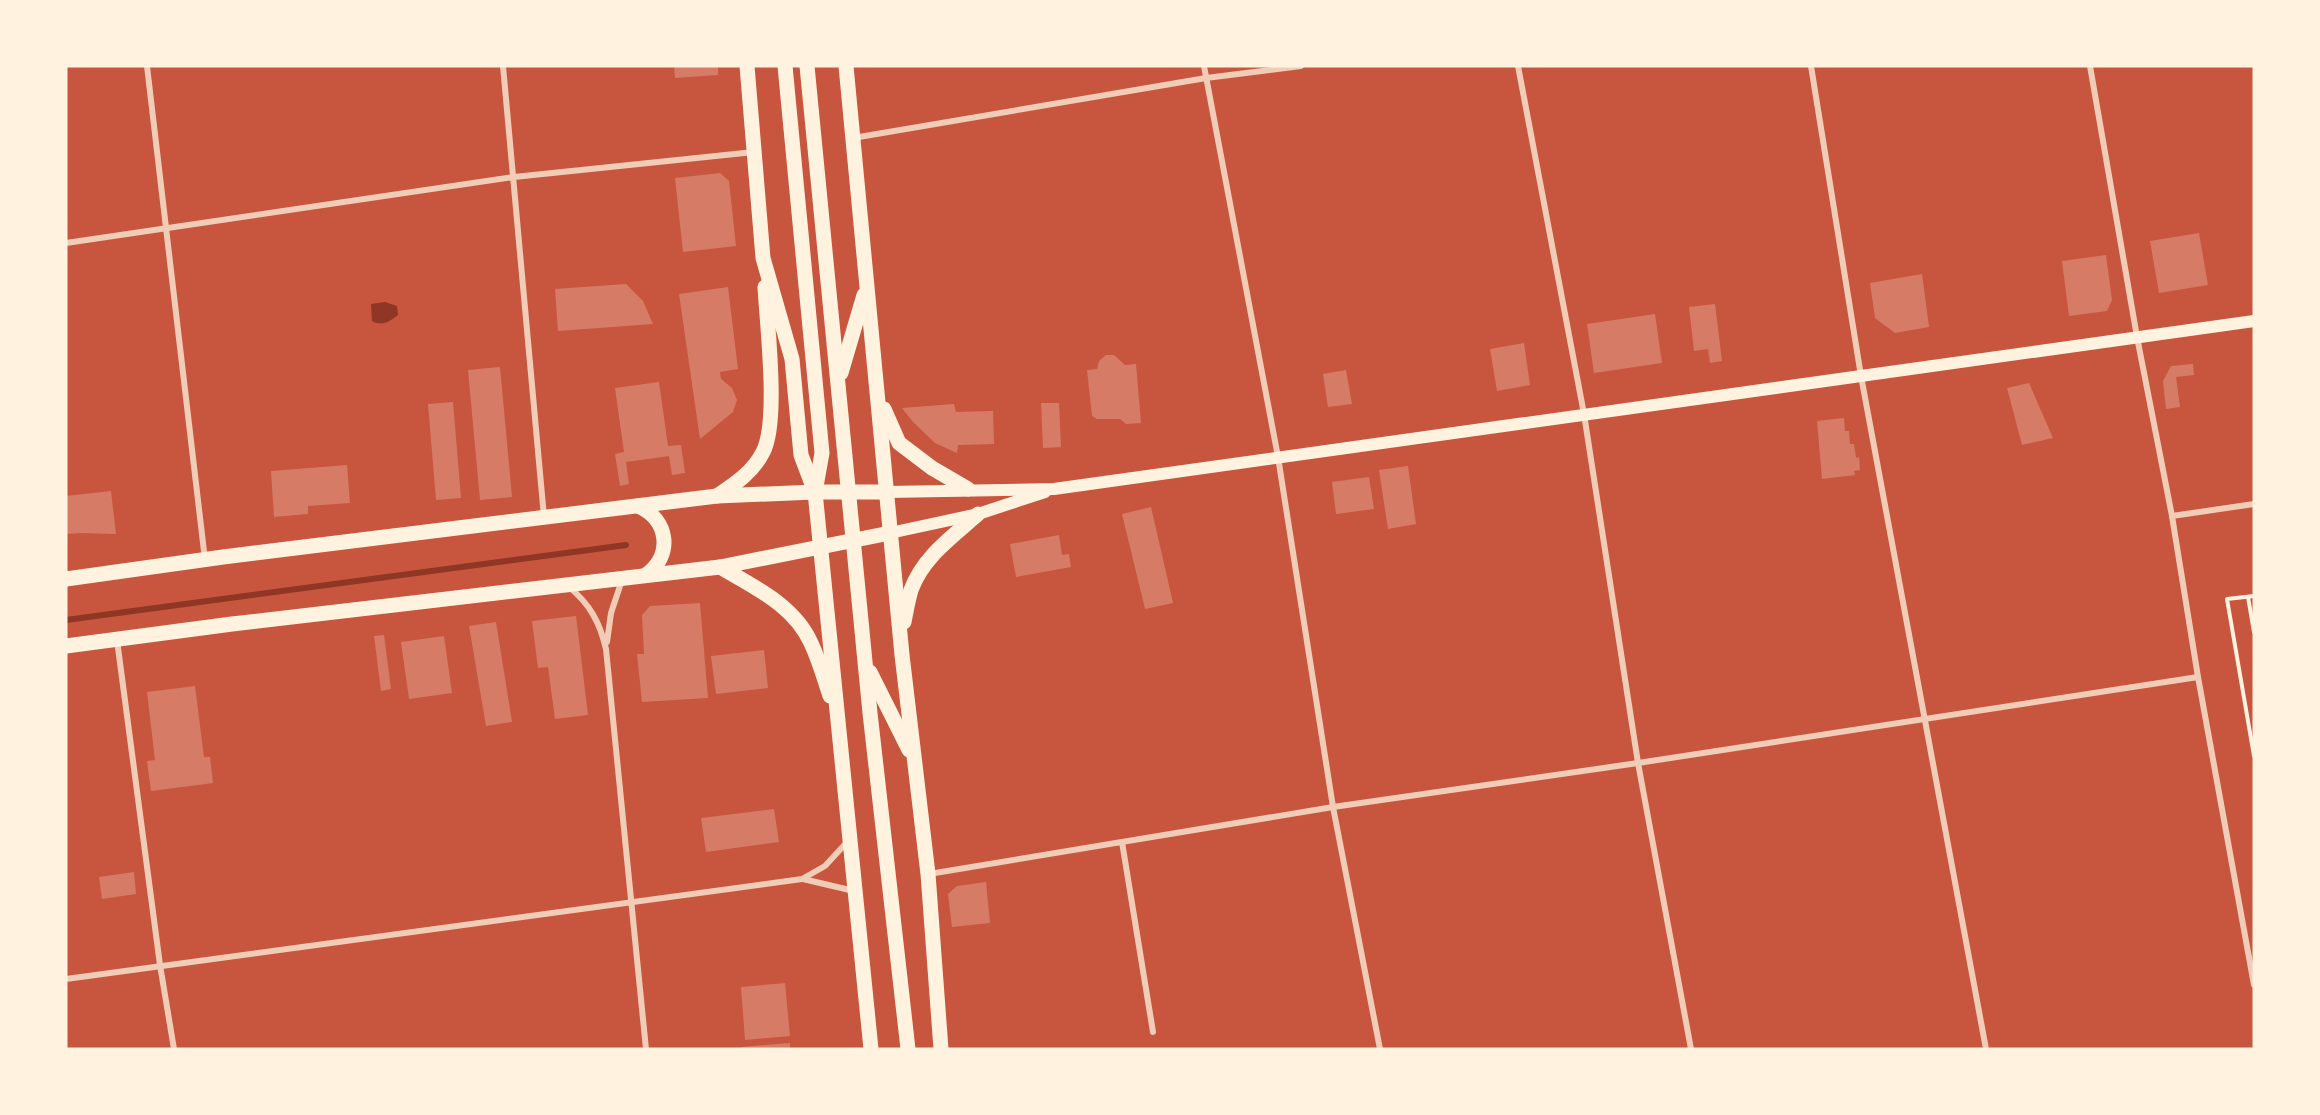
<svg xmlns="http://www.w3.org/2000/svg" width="2320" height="1115" viewBox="0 0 2320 1115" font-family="Karla,sans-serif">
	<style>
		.water { fill: #8f3625 }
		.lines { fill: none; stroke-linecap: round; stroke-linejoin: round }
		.stream { stroke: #8f3625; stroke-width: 6 }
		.building { fill: #d67c66 }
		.path { stroke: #fff3e0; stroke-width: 4 }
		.minor { stroke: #f1ccb7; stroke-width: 6 }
		.secondary { stroke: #fff3e0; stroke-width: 12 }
		.primary { stroke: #fff3e0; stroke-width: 15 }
	</style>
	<rect width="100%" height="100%" fill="#c8553d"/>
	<!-- water -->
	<path class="water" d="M385,302L397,306L398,315C390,321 383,327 372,321L371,304Z"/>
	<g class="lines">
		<!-- stream -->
		<path class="stream" d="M66,620L626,545"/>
	</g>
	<!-- building -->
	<g class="building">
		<path d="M674,66H718V75L675,78Z"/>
		<path d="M720,173L729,181L736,246L683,252L675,178Z"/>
		<path d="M2199,233L2208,285L2159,293L2150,241Z"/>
		<path d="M2106,255L2112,300L2107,311L2069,316L2062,261Z"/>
		<path d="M1922,274L1929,327L1895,333L1875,318L1870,283Z"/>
		<path d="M626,284L643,301L653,324L558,331L555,289Z"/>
		<path d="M728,287L738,369L720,372L721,379L732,388L737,400L733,412L700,439L679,294Z"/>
		<path d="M1715,304L1722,361L1710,363L1708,349L1694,351L1689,307Z"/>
		<path d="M1655,314L1662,363L1594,373L1587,324Z"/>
		<path d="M1524,343L1530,385L1497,391L1490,349Z"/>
		<path d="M1106,355H1114L1125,365L1136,364L1141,423L1126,424L1120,419H1097L1092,416L1087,370L1097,369L1099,361Z"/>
		<path d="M2193,364L2194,375L2176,377L2180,407L2166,409L2163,381L2171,366Z"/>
		<path d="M500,367L512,497L480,500L468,370Z"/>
		<path d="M1346,370L1352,404L1328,407L1323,374Z"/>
		<path d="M659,382L668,446L681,445L685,473L672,475L669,456L626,462L629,484L620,486L615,454L624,452L615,388Z"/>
		<path d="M2029,383L2053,438L2022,445L2007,388Z"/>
		<path d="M453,402L461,498L436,500L428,404Z"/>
		<path d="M1041,403H1059L1061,447L1043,448Z"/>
		<path d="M954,404L956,412L993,411L994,444L958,445L957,453L935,443L913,422L902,408Z"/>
		<path d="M1844,418L1845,431H1849L1850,444H1854L1856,458L1859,457L1860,470L1854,471L1855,475L1822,479L1817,421Z"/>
		<path d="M347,465L350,503L308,506V514L274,517L271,471Z"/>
		<path d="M1408,466L1416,524L1388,529L1379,470Z"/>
		<path d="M1369,477L1374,509L1336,514L1332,482Z"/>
		<path d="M111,491L116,534L81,533L66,534V496Z"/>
		<path d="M1151,507L1173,603L1145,609L1122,514Z"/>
		<path d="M1059,535L1062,555L1069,554L1071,567L1016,577L1010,544Z"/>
		<path d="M700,603L708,698L642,702L637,654H644L642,615L650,606Z"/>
		<path d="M576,616L588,715L555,719L548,667L538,668L532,621Z"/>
		<path d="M496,622L512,722L486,726L469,626Z"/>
		<path d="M384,635L391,689L381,691L374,636Z"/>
		<path d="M444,636L452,693L409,699L401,642Z"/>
		<path d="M764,650L768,688L716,694L711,656Z"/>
		<path d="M195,686L204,757H210L213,783L151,791L147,761L155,760L147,692Z"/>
		<path d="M774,809L779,842L706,852L701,818Z"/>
		<path d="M134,872L136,894L102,899L99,877Z"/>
		<path d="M986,882L990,923L952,927L948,894L957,886Z"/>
		<path d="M785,983L790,1036L745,1040L741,987Z"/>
		<path d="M790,1043V1049H741V1047Z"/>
	</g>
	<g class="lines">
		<!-- path -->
		<g class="path">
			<path d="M2254,596L2227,599L2254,756"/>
			<path d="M2248,597L2254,632"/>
		</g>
		<!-- minor -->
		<g class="minor">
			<path d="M147,66L205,560"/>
			<path d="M503,66L544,517"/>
			<path d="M1204,66L1278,457L1333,807L1380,1049"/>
			<path d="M1518,66L1584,414L1638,763L1691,1049"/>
			<path d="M1811,66L1861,376L1986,1049"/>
			<path d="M2090,66L2137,337L2172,516L2198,677L2254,985"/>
			<path d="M853,138L1206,78L1301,66"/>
			<path d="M66,243L514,177L754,152"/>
			<path d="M2172,516L2254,504"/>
			<path d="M569,587C590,604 600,623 606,649L646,1049"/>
			<path d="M117,640L160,965L174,1049"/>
			<path d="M607,642L611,613L622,580"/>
			<path d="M1122,842L1153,1032"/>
			<path d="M929,874L1333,807L1638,763L2198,677"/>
			<path d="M803,879L854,891"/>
			<path d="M66,979L802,879L825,866L848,841"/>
		</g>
		<!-- secondary -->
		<g class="secondary">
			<path d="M886,492L1054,489L2254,321"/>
			<path d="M890,533L978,514L1045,492"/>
		</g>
		<!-- primary -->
		<g class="primary">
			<path d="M747,66L763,258L792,359L801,455L815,492"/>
			<path d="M785,66L822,453L815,492L871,1049"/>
			<path d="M807,66L870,713L908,1049"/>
			<path d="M846,66L902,655L928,874L941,1049"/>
			<path d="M841,373L864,295"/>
			<path d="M884,409L899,443L932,468L968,489"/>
			<path d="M717,496C735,484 753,472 763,452C779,422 767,325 765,287"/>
			<path d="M638,506C669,520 673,555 646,575"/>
			<path d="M720,567C754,587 794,605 811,643C819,660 824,678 830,696"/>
			<path d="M66,579L223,557L717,496L815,492H886"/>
			<path d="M904,622C906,612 908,600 911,590C923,557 952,537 978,514"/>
			<path d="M66,646L232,624L720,567L890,533"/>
			<path d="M870,672L909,750"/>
		</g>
	</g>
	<!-- border -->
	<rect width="2320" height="1115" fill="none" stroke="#fff3e0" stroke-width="135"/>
</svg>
